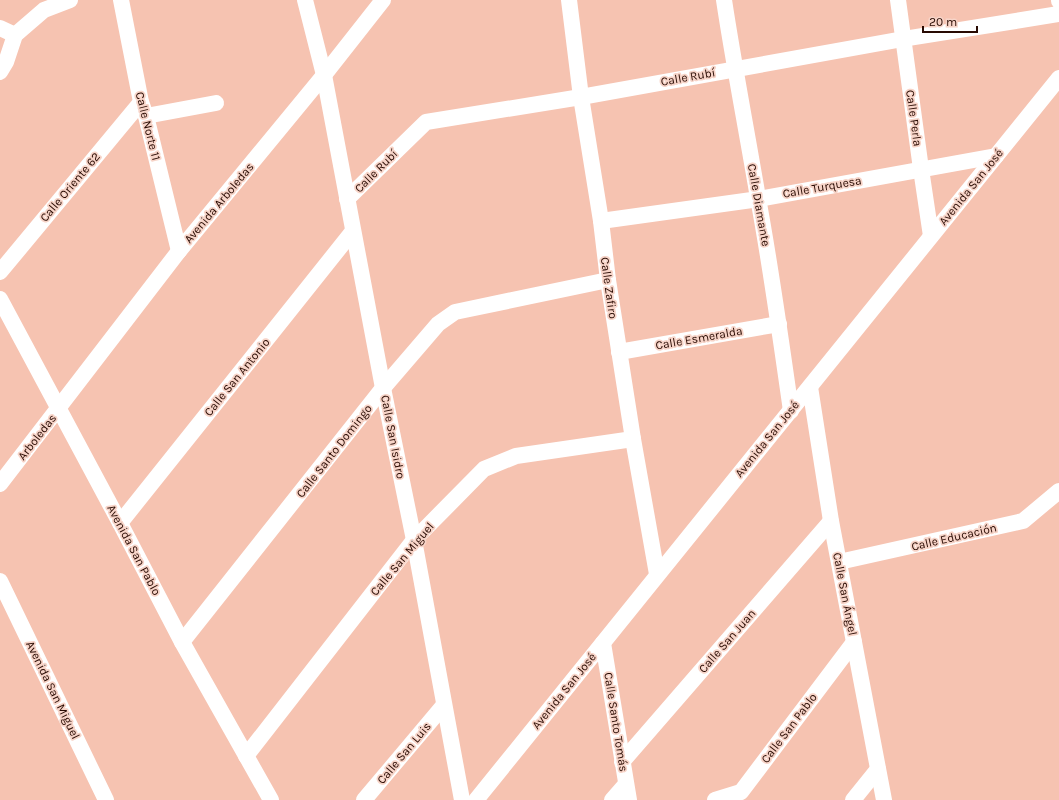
<svg xmlns="http://www.w3.org/2000/svg" width="1059" height="800" viewBox="0 0 1059 800" font-family="Karla,sans-serif">
	<style>
		.lines { fill: none; stroke-linecap: round; stroke-linejoin: round }
		.street { stroke: #fff; stroke-width: 16 }
		.labels { text-anchor: middle; dominant-baseline: central; stroke-width: 3.5; stroke-linejoin: round; paint-order: stroke }
		.street-label { font-size: 12px; fill: #280a02; stroke: #f7d4c8 }
	</style>
	<rect width="100%" height="100%" fill="#f6c3b1"/>
	<g class="lines">
		<!-- street -->
		<g class="street">
			<path d="M121,0L141,102L146,116L179,251"/>
			<path d="M305,0L324,75L383,388L414,540L462,800"/>
			<path d="M569,0L581,97L601,221L608,280L633,439L657,574"/>
			<path d="M724,0C734,66 747,132 758,198C771,268 781,340 791,411"/>
			<path d="M898,0L921,169L931,236"/>
			<path d="M1059,0V1"/>
			<path d="M0,28L15,35"/>
			<path d="M0,72L6,62L15,35L44,10L70,0"/>
			<path d="M146,116L216,103"/>
			<path d="M347,199L426,122L581,97L903,39L1059,14"/>
			<path d="M601,221L759,199L996,156"/>
			<path d="M0,272L141,102"/>
			<path d="M0,299L120,523L182,642L271,800"/>
			<path d="M619,352L779,324"/>
			<path d="M810,387L831,521L884,800"/>
			<path d="M0,484L179,251L324,75L383,0"/>
			<path d="M120,523L353,231"/>
			<path d="M839,562L1023,521L1059,491"/>
			<path d="M0,581L106,800"/>
			<path d="M182,642L383,388L438,324L455,312L608,280"/>
			<path d="M603,643L629,800"/>
			<path d="M246,756L414,540L484,469L516,456L633,439"/>
			<path d="M622,762L831,521"/>
			<path d="M364,800L444,705"/>
			<path d="M476,800L1059,78"/>
			<path d="M612,800L626,784"/>
			<path d="M715,800L741,792L854,642"/>
			<path d="M853,800L878,769"/>
		</g>
	</g>
	<g class="labels">
		<!-- street labels -->
		<g class="street-label">
			<text transform="translate(688 77) rotate(-10)">Calle Rubí</text>
			<text transform="translate(914 118) rotate(82)">Calle Perla</text>
			<text transform="translate(148 126) rotate(76)">Calle Norte 11</text>
			<text transform="translate(376 171) rotate(-45)">Calle Rubí</text>
			<text transform="translate(70 187) rotate(-50)">Calle Oriente 62</text>
			<text transform="translate(822 187) rotate(-10)">Calle Turquesa</text>
			<text transform="translate(971 187) rotate(-51)">Avenida San José</text>
			<text transform="translate(219 203) rotate(-50)">Avenida Arboledas</text>
			<text transform="translate(759 205) rotate(80)">Calle Diamante</text>
			<text transform="translate(609 288) rotate(82)">Calle Zafiro</text>
			<text transform="translate(699 338) rotate(-10)">Calle Esmeralda</text>
			<text transform="translate(237 377) rotate(-51)">Calle San Antonio</text>
			<text transform="translate(37 437) rotate(-52)">Arboledas</text>
			<text transform="translate(393 437) rotate(79)">Calle San Isidro</text>
			<text transform="translate(767 439) rotate(-51)">Avenida San José</text>
			<text transform="translate(334 451) rotate(-52)">Calle Santo Domingo</text>
			<text transform="translate(954 537) rotate(-13)">Calle Educación</text>
			<text transform="translate(134 550) rotate(62)">Avenida San Pablo</text>
			<text transform="translate(402 559) rotate(-50)">Calle San Miguel</text>
			<text transform="translate(845 594) rotate(79)">Calle San Ángel</text>
			<text transform="translate(727 641) rotate(-49)">Calle San Juan</text>
			<text transform="translate(53 690) rotate(64)">Avenida San Miguel</text>
			<text transform="translate(564 691) rotate(-51)">Avenida San José</text>
			<text transform="translate(616 722) rotate(81)">Calle Santo Tomás</text>
			<text transform="translate(789 728) rotate(-53)">Calle San Pablo</text>
			<text transform="translate(404 753) rotate(-50)">Calle San Luis</text>
		</g>
	</g>
	<!-- scale -->
	<path d="M923 26v6h54v-6" fill="none" stroke="#280a02" stroke-width="2"/>
	<text x="929" y="26" font-size="12" fill="#280a02" stroke="#f7d4c8" stroke-width="3" paint-order="stroke">20 m</text>
</svg>
